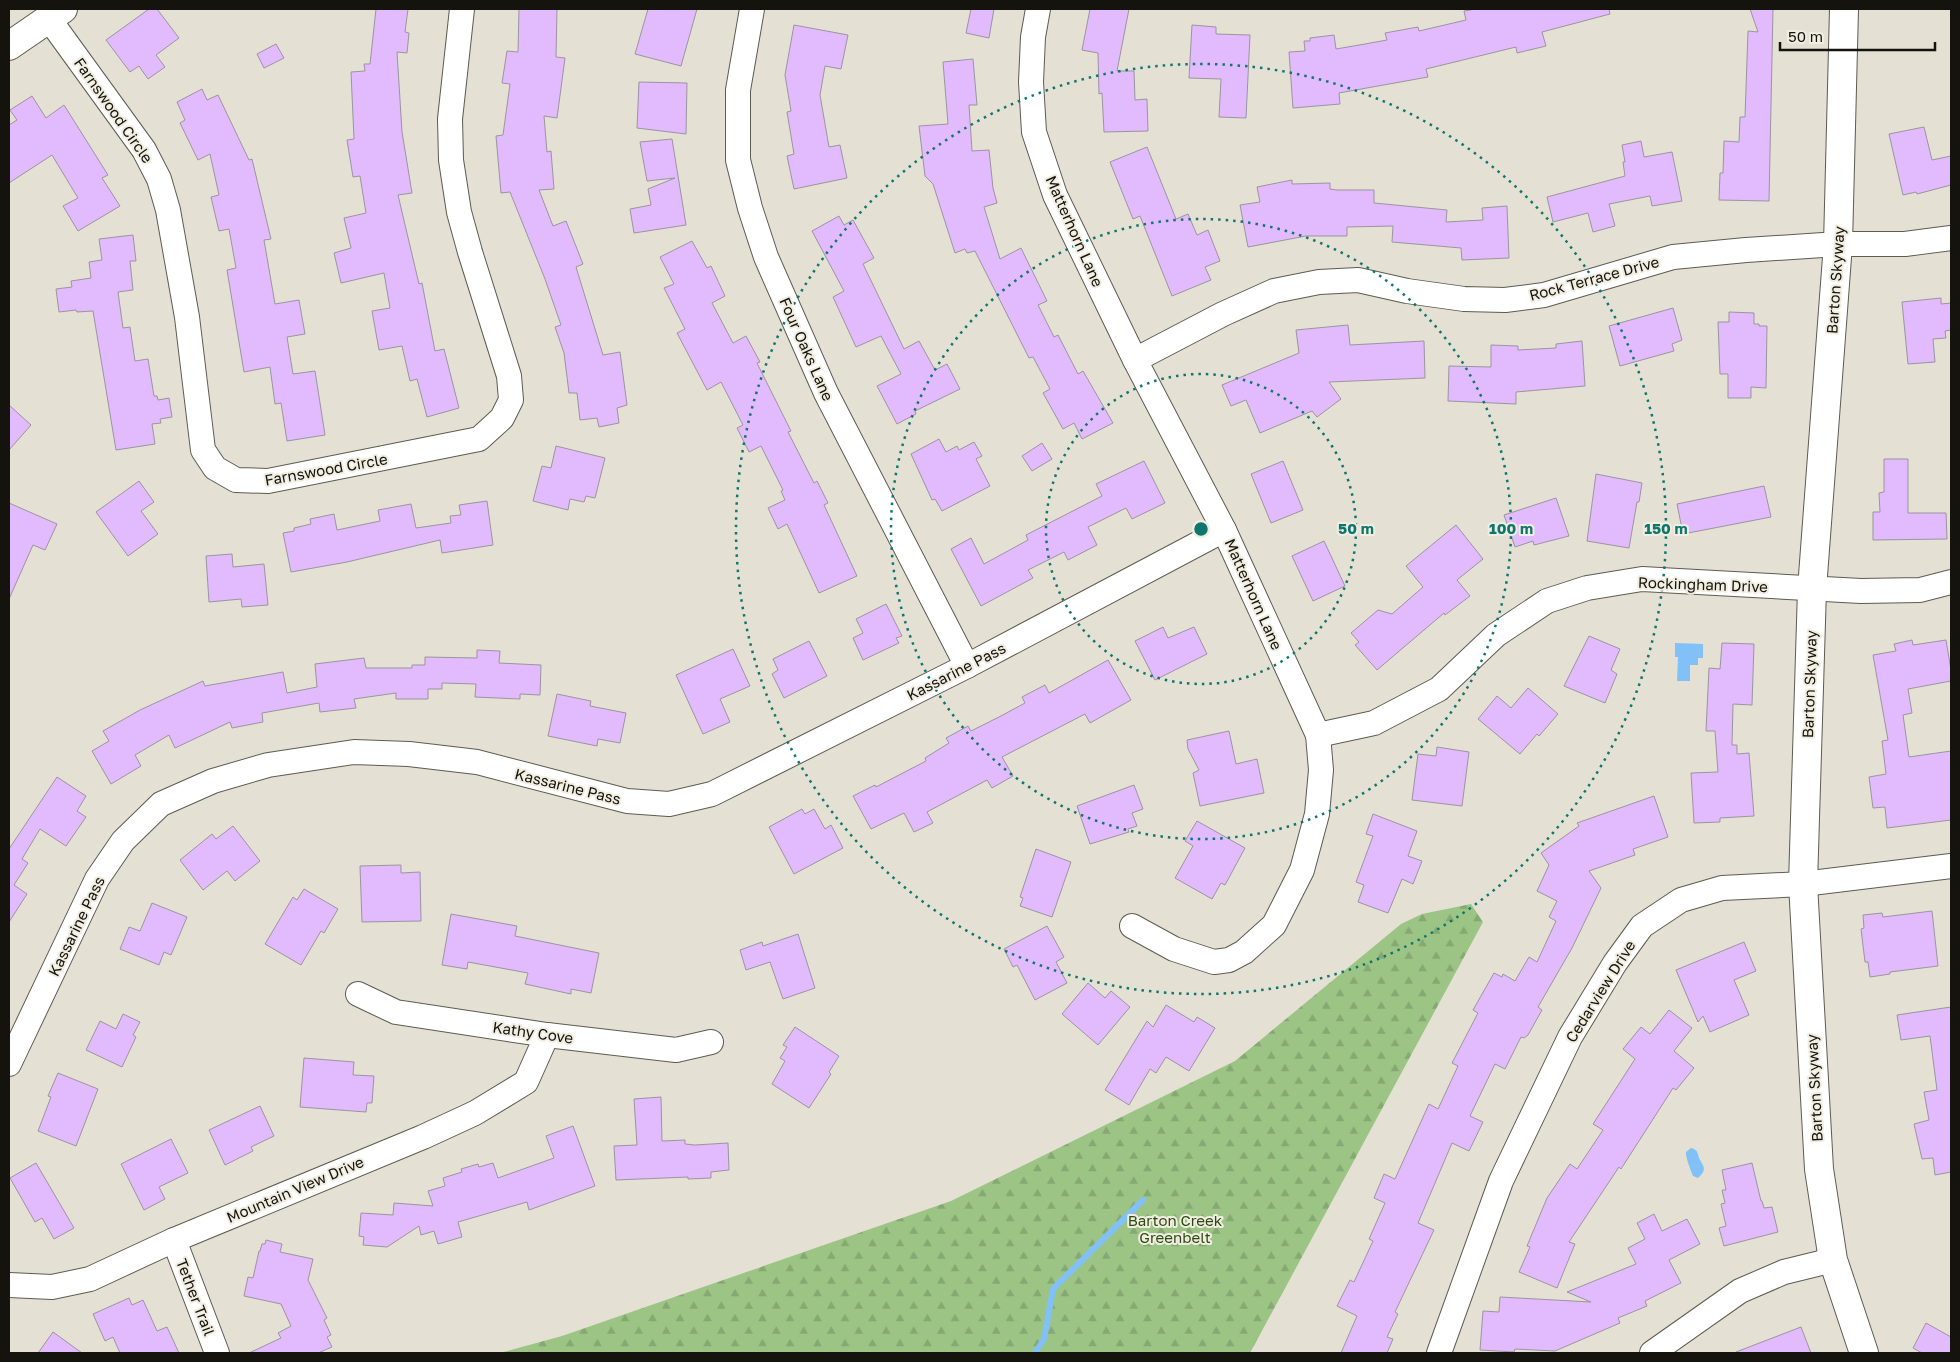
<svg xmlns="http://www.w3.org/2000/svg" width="1960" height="1362" viewBox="0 0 1960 1362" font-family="'Golos Text',sans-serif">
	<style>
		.forest { fill: url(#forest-firs) }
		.water { fill: #82c1f8 }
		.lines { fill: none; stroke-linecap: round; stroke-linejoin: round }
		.stream { stroke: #82c1f8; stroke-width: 6 }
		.building { fill: #e2bafe; stroke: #9b959f }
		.minor-casing { stroke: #5e5b50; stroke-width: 26 }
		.tertiary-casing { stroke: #5e5b50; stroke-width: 30 }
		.minor { stroke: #fff; stroke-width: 24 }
		.tertiary { stroke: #fff; stroke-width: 28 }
		.ring { fill: none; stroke: #0f766e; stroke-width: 2.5; stroke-dasharray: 2.5 5 }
		.labels { text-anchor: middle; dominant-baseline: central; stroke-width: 4; stroke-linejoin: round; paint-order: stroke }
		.street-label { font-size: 15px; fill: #14130e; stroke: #f1eee1 }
		.park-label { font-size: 15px; fill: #2b4c11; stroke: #f1eee1 }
		.centre { fill: #0f766e; stroke: #f1eee1; stroke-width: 2.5 }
		.ring-label { font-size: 15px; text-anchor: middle; font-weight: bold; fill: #0f766e; stroke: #f1eee1; stroke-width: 4; stroke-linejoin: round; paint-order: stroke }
	</style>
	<defs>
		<pattern id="forest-firs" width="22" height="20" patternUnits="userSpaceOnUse" patternTransform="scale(1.25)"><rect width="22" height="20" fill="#9cc585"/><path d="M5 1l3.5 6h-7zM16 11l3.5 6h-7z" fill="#86a872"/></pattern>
	</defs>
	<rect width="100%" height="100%" fill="#e4e0d4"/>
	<!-- forest -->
	<path class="forest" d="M1471,904L1483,922L1250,1353H500L562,1336L951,1201L1235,1061L1401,924L1422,914Z"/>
	<!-- water -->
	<g class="water">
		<path d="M1675,643L1703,644V658H1698V665H1690V681H1677L1678,657H1675Z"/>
		<path d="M1691,1148C1699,1150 1697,1154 1700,1160C1705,1168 1706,1171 1698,1178L1693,1176C1691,1171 1685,1156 1686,1152Z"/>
	</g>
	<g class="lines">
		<!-- stream -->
		<path class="stream" d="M1035,1353L1044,1339L1053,1289L1143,1200"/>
	</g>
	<!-- building -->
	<g class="building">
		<path d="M149,9H157L179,38L156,55L165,67L148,79L139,66L130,72L106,40Z"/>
		<path d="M376,9H408L405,32L409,33L407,53L397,52L402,132L412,193L398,195L419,284L422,283L435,351L444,349L459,408L427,417L417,379L410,381L402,346L379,350L372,311L390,308L384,273L341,283L334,253L351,248L344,218L366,213L360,176L353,177L347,140L354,139L351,72L365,71L364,64H370Z"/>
		<path d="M519,9H557L556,57L565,58L557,118L544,116L547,152L551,151L554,189L539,190L553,226L566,221L583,264L576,267L603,355L620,352L627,405L617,408L619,423L599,427L597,418L580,420L577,393H569L564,353L555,327L561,325L545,279L510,192L501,193L496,136L503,135L510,84L502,83L507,51L518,52Z"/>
		<path d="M648,9H697L681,66L635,54Z"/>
		<path d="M971,9H994L989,38L966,33Z"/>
		<path d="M1090,9H1129L1117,71H1134L1135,100L1147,99L1148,131L1104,132L1102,93L1099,94L1098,53L1082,50Z"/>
		<path d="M1476,9H1609L1610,14L1542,32L1546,46L1517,53L1516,47L1426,69L1428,77L1339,93L1340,104L1293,108L1289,52L1305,51L1304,41H1310V38L1334,35L1336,49L1365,44L1387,40L1385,33L1418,27L1419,31L1466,20L1464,11Z"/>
		<path d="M1750,9H1773L1769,201L1719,200L1720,173H1723L1724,141L1739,142L1740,117H1745L1748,31L1758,32Z"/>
		<path d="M794,25L848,35L841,69L825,66L820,95L829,147L840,145L847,178L794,189L787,156L794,154L787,112L791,111L785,75Z"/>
		<path d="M1192,25L1216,27V34L1250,35L1246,118L1219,117L1221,79L1189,78Z"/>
		<path d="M276,44L284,58L264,68L257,54Z"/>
		<path d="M973,59L977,105H969L972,151L989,150L993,188L997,203L984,207L1000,259L1021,248L1047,301L1038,305L1054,337L1058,335L1078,374L1083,371L1113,423L1082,439L1074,423L1063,429L1043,393L1050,389L1033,357L1029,358L975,251L967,253L965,249L955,253L933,184L925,176L919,126L948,124L943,62Z"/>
		<path d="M639,82L687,83L686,134L637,128Z"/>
		<path d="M202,89L207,100L218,95L249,160L252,159L271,239L264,240L275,304L299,300L305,334L287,337L293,374L315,371L325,435L287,441L281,403L275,404L270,367L244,372L227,270L236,268L229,229L219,231L211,197L219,195L210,154L198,160L180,123L185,120L177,102Z"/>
		<path d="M32,96L46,118L64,105L108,175L102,178L120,206L78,231L63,206L78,198L52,155L9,183V125L17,120L10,110Z"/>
		<path d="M1924,127L1932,160L1951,156V185L1917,194L1916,192L1903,195L1889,134Z"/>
		<path d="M672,139L686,225L634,233L630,209L651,205L648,189L675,178L647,181L640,142Z"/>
		<path d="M1641,141L1644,157L1672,152L1682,201L1652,206L1650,196L1609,204L1615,226L1593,232L1588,213L1553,222L1547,197L1625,176L1623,162H1625L1622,145Z"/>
		<path d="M1147,147L1176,219L1188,214L1197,235L1208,230L1220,261L1205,267L1211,280L1172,296L1140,216L1133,219L1110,162Z"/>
		<path d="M1292,180V184L1330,183V189L1336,190H1374V203L1447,210L1446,222L1483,220L1482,208L1507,206L1509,258L1462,260L1461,248L1392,242L1393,226L1347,227V236H1306L1248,247L1240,205L1260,202L1257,187Z"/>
		<path d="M839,216L844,225L853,220L874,258L863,264L904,349L919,341L935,370L947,364L960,389L915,411L916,414L897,424L877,386L901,374L881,336L856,347L833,297L844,291L812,231Z"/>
		<path d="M133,235L136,261H130L133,290L118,292L123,328L130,327L135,361L148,359L154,396H157L158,400L169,398L172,417L160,419L161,423L152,424L155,444L116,450L93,311L77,312L76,310L59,312L56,289L72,287L71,281L91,278L89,262L102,260L99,239Z"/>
		<path d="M692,241L707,268L711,266L725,296L712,303L733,343L746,336L760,362L757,363L791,431L788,432L814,483L817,481L828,503L824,505L857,576L819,593L787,524L778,529L768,508L785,500L781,491L783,490L761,446L749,452L737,428L743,425L721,382L707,390L677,333L685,329L664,288L674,284L660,257Z"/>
		<path d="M1941,298V304L1951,303V330L1945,331L1946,338L1933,339L1935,362L1908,364L1902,302Z"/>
		<path d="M1673,308L1682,340L1672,344L1674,351L1620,366L1609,326Z"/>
		<path d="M1729,312L1754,313V324H1759V326H1767L1766,388L1751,387V398H1728V374H1720L1718,322H1729Z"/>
		<path d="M1348,325L1350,345L1424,341L1425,378L1329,382L1341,399L1317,417L1312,411L1260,433L1246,400L1231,406L1222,385L1299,353L1296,330Z"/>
		<path d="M1582,341L1585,386L1516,392V404L1448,401L1449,366L1491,367V345L1518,346V350L1556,348V344Z"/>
		<path d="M9,405L31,425L9,450Z"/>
		<path d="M939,439L946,452L957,446L959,450L974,442L982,456L976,459L990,486L942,511L935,499L932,500L911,454Z"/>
		<path d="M1042,443L1052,459L1032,471L1022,456Z"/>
		<path d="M556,446L605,458L595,498L586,496L584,502L570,499L568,510L533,501L542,466L551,468Z"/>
		<path d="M1884,459H1908V513H1946L1947,539L1873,540V512H1880L1879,493L1884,492Z"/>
		<path d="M1144,461L1165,503L1132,519L1126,508L1088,527L1097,545L1068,560L1064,552L1028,570L1033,578L981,606L951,549L971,538L984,564L1028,540L1026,535L1102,496L1096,484Z"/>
		<path d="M1283,461L1303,510L1271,523L1251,474Z"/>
		<path d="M1596,474L1642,483L1639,502H1637L1629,548L1587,541Z"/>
		<path d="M139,481L154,502L141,511L158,534L128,556L96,512Z"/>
		<path d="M1764,486L1771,517L1683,534L1677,504Z"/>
		<path d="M1556,498L1569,536L1534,545L1533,541L1515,547L1504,515Z"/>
		<path d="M487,501L493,545L442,553L440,540L347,562L291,572L283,533L294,531V528L311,524L310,519L334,514L337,530L380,521L378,510L411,504L416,528L451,523L450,516L461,515L459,505Z"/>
		<path d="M9,503L57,524L45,550L33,545L9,599Z"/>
		<path d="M1456,525L1483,559L1457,580L1470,596L1445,615L1444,613L1377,670L1355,645L1359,642L1351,633L1378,610L1392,614L1423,587L1406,566Z"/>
		<path d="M1324,541L1345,586L1313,601L1292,556Z"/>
		<path d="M232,554L233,567L264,564L268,605L242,607L241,599L209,602L206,556Z"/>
		<path d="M886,604L902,636L896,638L899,643L863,660L853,638L863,633L856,619Z"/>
		<path d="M1163,627L1168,638L1194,627L1207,654L1155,680L1135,641Z"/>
		<path d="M1589,636L1620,649L1611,670L1617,674L1605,703L1564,686Z"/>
		<path d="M1912,640L1913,645L1946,640L1951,670V681L1908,689L1912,713L1903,715L1909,757L1951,751V820L1887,828L1885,807L1873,808L1869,777L1886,774L1882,741L1888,740L1873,655L1896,651L1894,644Z"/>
		<path d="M809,641L827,676L784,698L772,674L778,670L773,659Z"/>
		<path d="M1722,643L1754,644L1752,705L1733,704L1732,745H1737V754L1749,753L1754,816L1720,818V822L1694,823L1691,773L1718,772L1715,731H1706L1709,668L1720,669Z"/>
		<path d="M733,649L750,686L720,699L730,722L703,734L676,675Z"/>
		<path d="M477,650L500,651L499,663L541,665L540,695L520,694V699L475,697L476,684L442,683V689H428V699H396V693L354,699L356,708L320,712L319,703L262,713L263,722L232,728L230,722L175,748L169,735L135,755L141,766L111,784L92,751L109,741L103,731L140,710L203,681L205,686L283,672L287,693L317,687L315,664L364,658L366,668H412V665H425V657L477,658Z"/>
		<path d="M1108,660L1131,700L1090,723L1085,714L1002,757L1013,776L992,788L987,780L927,812L933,823L914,832L904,813L871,829L853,796L875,785L876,787L926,761L925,758L949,743L946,738L968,726L971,731L999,717L1025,703L1022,697L1045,685L1049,693Z"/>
		<path d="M1528,688L1558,714L1539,736L1537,734L1520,754L1478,719L1497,696L1511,708Z"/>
		<path d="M557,694L591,701L590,706L626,713L620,743L598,739L597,746L548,736Z"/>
		<path d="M1229,731L1236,764L1257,759L1264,793L1200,806L1193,773L1199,770L1188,749L1187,740Z"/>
		<path d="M1437,747L1469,752L1462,806L1412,800L1418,754L1436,756Z"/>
		<path d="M57,777L86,796L77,811L86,817L66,846L40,829L22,859L28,863L14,885L27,894L9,922V849Z"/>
		<path d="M1134,785L1143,809L1132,813L1137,826L1128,829L1129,832L1090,844L1077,806Z"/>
		<path d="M1654,796L1668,837L1633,849L1635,855L1589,871L1601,888L1572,948L1538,1007L1542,1010L1528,1035L1524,1038L1521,1037L1505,1069L1495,1064L1470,1116L1483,1122L1469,1151L1452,1143L1418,1223L1434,1230L1395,1312L1398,1314L1387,1337L1393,1339L1387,1353H1341L1357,1316L1337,1306L1350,1280L1354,1282L1373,1241L1369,1239L1385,1203L1374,1198L1384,1174L1395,1179L1429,1104L1438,1109L1458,1066L1452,1063L1478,1013L1473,1010L1494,973L1502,977L1503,974L1515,981L1529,957L1537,962L1556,921L1549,917L1557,901L1537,891L1549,865L1541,853L1579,826L1577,823Z"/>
		<path d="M802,809L805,814L814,809L825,829L831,825L843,848L794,874L769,827Z"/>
		<path d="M1373,814L1417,831L1408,856L1422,861L1413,884L1402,879L1388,913L1358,902L1364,885L1356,882L1373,836L1366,834Z"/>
		<path d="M1197,821L1245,848L1225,885L1221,883L1212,899L1175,878L1193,846L1185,841Z"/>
		<path d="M233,826L260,861L235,881L227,871L203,890L180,860L212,834L216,839Z"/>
		<path d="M1036,849L1071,862L1052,917L1020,906L1023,898L1020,897Z"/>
		<path d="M401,865V873L420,872L421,921L362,922L360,866Z"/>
		<path d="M304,889L338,909L324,933L321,931L301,965L265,944L293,897L297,900Z"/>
		<path d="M152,903L187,917L171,955L164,952L159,965L120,949L129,927L140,931Z"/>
		<path d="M1932,911L1938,966L1890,972V974L1870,977L1868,962H1865L1861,929L1864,928L1863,915L1882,913L1883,917Z"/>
		<path d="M451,914L517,926L515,936L599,953L591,993L571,989V994L525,984L528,973L468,962L467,969L442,965Z"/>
		<path d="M1047,926L1064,957L1056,962L1067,983L1035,1000L1017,965L1013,967L1004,949Z"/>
		<path d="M798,934L815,988L783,999L770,962L746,970L740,950L762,942L763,946Z"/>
		<path d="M1744,942L1756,971L1734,980L1749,1015L1710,1032L1703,1016L1698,1022L1676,970Z"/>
		<path d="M1088,983L1105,998L1111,991L1130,1007L1098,1045L1062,1014Z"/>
		<path d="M1166,1005L1194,1022L1197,1017L1215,1028L1189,1071L1166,1057L1156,1073L1150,1069L1129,1105L1105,1090L1147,1021L1153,1027Z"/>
		<path d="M1951,1007V1172L1935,1175L1933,1158L1922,1159L1914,1124L1929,1120L1924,1092L1937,1090L1930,1036L1901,1040L1897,1015Z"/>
		<path d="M1669,1010L1692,1028L1674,1051L1694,1068L1676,1090L1673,1088L1621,1169L1619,1167L1569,1242L1575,1244L1557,1288L1519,1272L1530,1247L1527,1246L1547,1198L1570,1164L1577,1169L1603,1130L1593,1124L1635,1059L1623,1049L1641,1027L1650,1034Z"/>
		<path d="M123,1014L140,1022L133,1035L136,1037L122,1067L86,1050L100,1021L116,1029Z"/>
		<path d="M795,1027L839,1056L829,1072L831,1074L809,1108L772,1084L785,1061L780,1058L787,1047L783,1045Z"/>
		<path d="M304,1058L354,1062L353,1075L374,1076L372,1103H367L366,1112L300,1107Z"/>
		<path d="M58,1073L98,1089L76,1146L38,1131L51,1097L48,1096Z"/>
		<path d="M661,1097L662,1141L685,1140V1144L695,1145L728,1143L729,1170L711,1172V1178L688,1179V1177L616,1180L614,1146L637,1145L634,1099Z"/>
		<path d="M260,1106L274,1136L251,1147L253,1151L225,1165L209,1130Z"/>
		<path d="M573,1126L595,1186L529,1210L527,1202L458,1222L462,1237L438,1244L434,1231L421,1235L419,1226L387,1247L363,1245L364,1237L359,1236L361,1213L393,1215L394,1203L433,1206L428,1191L445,1186L443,1178L462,1172L461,1169L478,1164L479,1167L493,1163L498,1178L554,1158L546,1136Z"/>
		<path d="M171,1139L188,1173L159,1187L165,1199L144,1210L121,1164Z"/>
		<path d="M36,1163L74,1228L54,1239L42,1218L35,1222L10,1178Z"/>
		<path d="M1752,1163L1761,1201H1762L1764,1208L1772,1207L1778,1232L1724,1246L1719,1228L1726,1226L1721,1204L1725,1203L1722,1190H1726L1722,1170Z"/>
		<path d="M1654,1214L1662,1231L1687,1219L1700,1244L1669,1260L1681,1283L1645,1301L1647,1306L1618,1318L1620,1323L1555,1351L1515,1349L1514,1352L1480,1350L1483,1311L1499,1312L1500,1297L1591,1302L1567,1292L1636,1264L1628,1248L1645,1239L1637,1223Z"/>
		<path d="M266,1240L282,1244L280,1252L313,1259L308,1280L327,1318L324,1320L331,1335L327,1337L332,1347L318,1353H249L281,1338L278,1333L291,1326L281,1304L244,1296L248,1277L253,1278L259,1251H260L262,1244H265Z"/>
		<path d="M129,1298L132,1305L143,1300L157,1331L167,1327L179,1353H120L113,1337L105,1341L93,1314Z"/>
		<path d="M1926,1323L1951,1337V1353H1922L1913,1348Z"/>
		<path d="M1801,1327L1811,1353H1736V1352Z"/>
		<path d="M53,1332L82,1353H38Z"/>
	</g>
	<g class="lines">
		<!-- minor casing -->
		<g class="minor-casing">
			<g id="minor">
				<path d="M752,9L738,90V160L750,208L766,257L826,393L967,666"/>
				<path d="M1038,9L1033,37L1031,82L1034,132L1055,195L1135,360L1224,530L1318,735L1321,770L1317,814L1302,870L1274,925L1244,952L1229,960L1214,962L1174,949L1132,926"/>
				<path d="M49,19L144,150L159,179L168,210L187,317L203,450L215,468L236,480L268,481L479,439L502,418L511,400L509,376L470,252L459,212L451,160L450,119L462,9"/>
				<path d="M1135,360L1223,314L1274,291L1319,282L1358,280L1407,291L1464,299L1505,300L1544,295L1673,257L1746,250L1838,244H1905L1951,238"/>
				<path d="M1318,735L1374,723L1439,689L1496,635L1547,601L1587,588L1642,579L1861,591L1920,590L1951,582"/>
				<path d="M358,994L396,1012L547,1035L676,1050L711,1042"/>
				<path d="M9,1064L97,879L123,841L161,804L213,781L268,765L354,752L409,754L477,762L627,801L669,804L712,794L967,666L1224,530"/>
				<path d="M174,1240L217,1353"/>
				<path d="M9,1285L52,1287L90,1279L174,1240L423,1137L475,1113L526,1082L547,1035"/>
				<path d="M1439,1353L1501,1181L1570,1037L1615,963L1642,926L1681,900L1722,888L1803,884L1951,866"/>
				<path d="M1652,1353L1740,1291L1784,1272L1833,1260"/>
			</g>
		</g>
		<!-- tertiary casing -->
		<g class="tertiary-casing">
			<g id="tertiary">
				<path d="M1844,9L1838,244L1812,589L1803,884L1819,1169L1833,1260L1864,1353"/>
				<path d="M9,46L63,9"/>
			</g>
		</g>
		<!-- minor -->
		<use href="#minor" class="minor"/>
		<!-- tertiary -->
		<use href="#tertiary" class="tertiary"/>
	</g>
	<!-- distance rings -->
	<g class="ring">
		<circle cx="1201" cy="529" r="155"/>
		<circle cx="1201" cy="529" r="310"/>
		<circle cx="1201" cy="529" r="465"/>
	</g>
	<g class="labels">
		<!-- street labels -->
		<g class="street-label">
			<text transform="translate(114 110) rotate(55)">Farnswood Circle</text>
			<text transform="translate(1075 231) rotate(66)">Matterhorn Lane</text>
			<text transform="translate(1594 278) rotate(-15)">Rock Terrace Drive</text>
			<text transform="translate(1835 280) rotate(-86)">Barton Skyway</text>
			<text transform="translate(807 349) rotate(66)">Four Oaks Lane</text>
			<text transform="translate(326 469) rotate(-10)">Farnswood Circle</text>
			<text transform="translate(1703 584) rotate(2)">Rockingham Drive</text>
			<text transform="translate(1254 594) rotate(66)">Matterhorn Lane</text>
			<text transform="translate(956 671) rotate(-27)">Kassarine Pass</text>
			<text transform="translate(1809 684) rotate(-88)">Barton Skyway</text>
			<text transform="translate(568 786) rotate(14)">Kassarine Pass</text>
			<text transform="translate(76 926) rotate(-64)">Kassarine Pass</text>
			<text transform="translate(1600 991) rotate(-58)">Cedarview Drive</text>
			<text transform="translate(533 1032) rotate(8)">Kathy Cove</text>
			<text transform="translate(1814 1088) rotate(-93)">Barton Skyway</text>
			<text transform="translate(295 1189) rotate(-23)">Mountain View Drive</text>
			<text transform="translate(196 1297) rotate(69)">Tether Trail</text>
		</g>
		<!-- park labels -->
		<g class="park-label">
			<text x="1175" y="1220">Barton Creek<tspan x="1175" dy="17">Greenbelt</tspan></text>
		</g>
	</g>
	<circle cx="1201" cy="529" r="8" class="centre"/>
	<g class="ring-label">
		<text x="1356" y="534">50 m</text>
		<text x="1511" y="534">100 m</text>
		<text x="1666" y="534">150 m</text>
	</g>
	<!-- border -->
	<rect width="1960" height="1362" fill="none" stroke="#14130e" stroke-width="20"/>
	<!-- scale -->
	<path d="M1780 42v8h155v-8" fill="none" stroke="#14130e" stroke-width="2.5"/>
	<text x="1788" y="42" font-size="15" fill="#14130e" stroke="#f1eee1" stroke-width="4" paint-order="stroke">50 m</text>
</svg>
